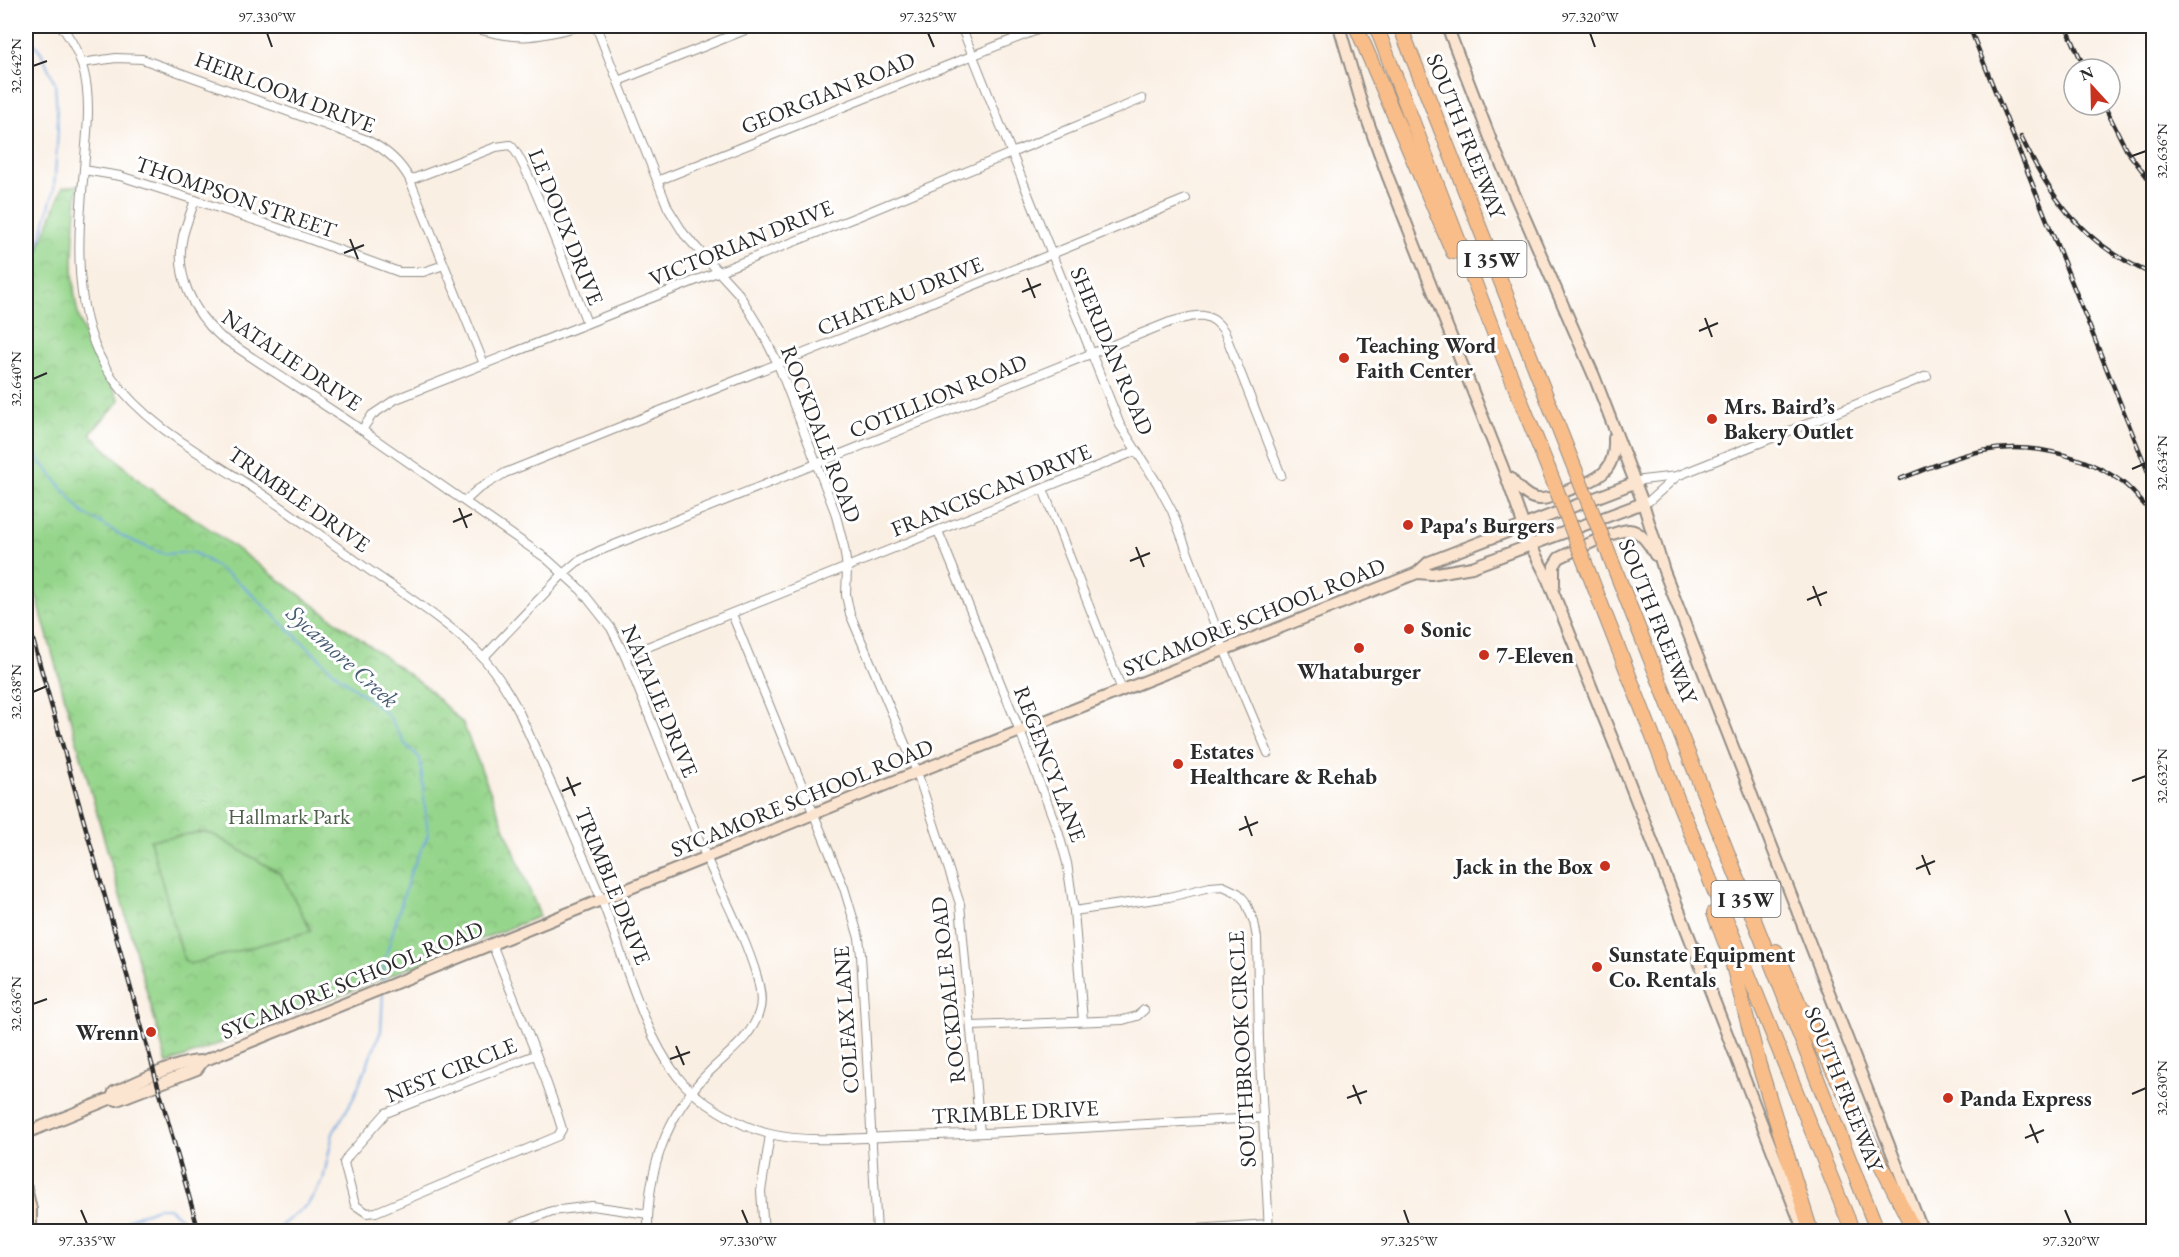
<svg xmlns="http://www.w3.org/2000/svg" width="2179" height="1257" viewBox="0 0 2179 1257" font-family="'EB Garamond',serif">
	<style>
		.park { fill: url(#park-crowns); stroke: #60805b; stroke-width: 1.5 }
		.garden { fill: #95d58b; stroke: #60805b; stroke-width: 1.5 }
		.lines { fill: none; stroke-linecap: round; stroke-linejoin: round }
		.stream { stroke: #72a7df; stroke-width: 2 }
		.street-casing { stroke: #928d87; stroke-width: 10 }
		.secondary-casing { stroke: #928d87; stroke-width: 14 }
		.highway-casing { stroke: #928d87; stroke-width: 16 }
		.street { stroke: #fff; stroke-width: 8 }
		.secondary { stroke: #fce5d0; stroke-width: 10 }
		.highway { stroke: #f8bd89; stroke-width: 14 }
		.rail-casing { stroke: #2b2b2b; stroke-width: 4.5 }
		.rail { stroke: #fff; stroke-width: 2; stroke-dasharray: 7; stroke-linecap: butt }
		.highway-bridge-casing { stroke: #928d87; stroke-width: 16; stroke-linecap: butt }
		.highway-bridge { stroke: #f8bd89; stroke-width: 14 }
		.ticks { fill: none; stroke: #2b2b2b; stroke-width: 2 }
		.poi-dot { fill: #c8321e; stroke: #fff; stroke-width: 2 }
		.labels { text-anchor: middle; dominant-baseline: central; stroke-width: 6; stroke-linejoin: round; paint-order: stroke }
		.shield { fill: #fff; stroke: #6b6b6b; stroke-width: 1.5 }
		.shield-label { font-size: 21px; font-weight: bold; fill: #2b2b2b }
		.street-label { font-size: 22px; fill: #2b2b2b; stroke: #fff }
		.poi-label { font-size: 22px; font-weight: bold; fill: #2b2b2b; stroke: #fff; text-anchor: start }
		.park-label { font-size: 22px; fill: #4b5e48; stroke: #fff }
		.water-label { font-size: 24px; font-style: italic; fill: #475d73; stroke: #fff }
		.neatline { fill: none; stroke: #2b2b2b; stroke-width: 2 }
		.ticks-label { font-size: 15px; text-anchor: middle; fill: #2b2b2b }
	</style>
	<defs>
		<pattern id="park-crowns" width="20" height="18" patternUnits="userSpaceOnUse" patternTransform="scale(1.5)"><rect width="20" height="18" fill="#95d58b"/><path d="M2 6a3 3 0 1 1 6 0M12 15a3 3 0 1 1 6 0" fill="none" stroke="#81b778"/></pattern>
	</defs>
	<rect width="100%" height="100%" fill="#fff"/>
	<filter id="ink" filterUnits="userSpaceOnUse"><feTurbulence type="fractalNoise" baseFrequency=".0167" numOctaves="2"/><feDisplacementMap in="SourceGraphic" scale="12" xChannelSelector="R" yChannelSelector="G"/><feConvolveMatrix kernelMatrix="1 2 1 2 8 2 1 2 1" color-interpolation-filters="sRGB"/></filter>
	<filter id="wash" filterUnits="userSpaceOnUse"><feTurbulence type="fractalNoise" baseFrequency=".008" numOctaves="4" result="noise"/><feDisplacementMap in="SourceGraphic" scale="24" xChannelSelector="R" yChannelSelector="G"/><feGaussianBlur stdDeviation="1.35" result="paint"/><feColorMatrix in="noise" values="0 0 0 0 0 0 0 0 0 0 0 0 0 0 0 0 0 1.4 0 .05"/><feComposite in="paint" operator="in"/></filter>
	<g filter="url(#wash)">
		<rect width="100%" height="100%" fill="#faefe3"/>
		<!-- park -->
		<path class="park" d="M78,185C75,228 68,275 79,318C87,346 105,375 120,400L90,434L143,484L211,530L426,687L463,724L540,916L167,1064L26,559V281L63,187Z"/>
		<!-- garden -->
		<path class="garden" d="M204,832L214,835L281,874L311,931L190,964L184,960L150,840Z"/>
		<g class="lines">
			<!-- stream -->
			<g class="stream">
				<path d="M26,34L41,52L55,83L58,130L54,190L26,289"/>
				<path d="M26,444L83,513L128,539L156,551L165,554L192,552L204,558L242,585L334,672L388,715L405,744L420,758L428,835L410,874L384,962L383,983"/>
				<path d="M118,1232L129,1219L157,1208H169L182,1219L207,1232"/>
				<path d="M252,1232L273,1230"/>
				<path d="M273,1232L308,1204L323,1180L333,1133L353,1099L381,1031L383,992"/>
			</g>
		</g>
	</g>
	<g filter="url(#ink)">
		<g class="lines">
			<!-- street casing -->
			<g class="street-casing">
				<g id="street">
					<path d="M61,26C97,71 88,117 84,169C78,235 71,318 111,376C144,423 196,451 244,482C282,506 318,534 355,560C396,590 451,622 484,659C498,675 509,693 519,712C547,775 576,837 602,901C624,956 641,1029 677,1076C696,1101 740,1127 770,1134C809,1144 865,1137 906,1136C1025,1133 1144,1123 1263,1118"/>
					<path d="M468,26C515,41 533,39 580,26"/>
					<path d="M596,26L668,208L684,234L739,294L761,330L778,364L835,512L844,547L847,568L846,595L850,614L917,772L960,904L980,1133"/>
					<path d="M961,26L1120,425L1157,483L1172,511L1224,649L1268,753"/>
					<path d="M81,63L116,58L142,59L367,140C385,149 400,161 410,180L484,364"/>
					<path d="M618,81L755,26"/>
					<path d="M84,170L120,176L195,200L290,232L399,272H423L444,265"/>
					<path d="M410,180L496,147L510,145C526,155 576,296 587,323"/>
					<path d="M657,181L1047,26"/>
					<path d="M195,200C191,212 186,224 183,236C174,274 193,313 221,337L362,430L547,559L581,590L611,628L625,656C653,724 679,792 707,859C724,898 745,936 757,977C760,988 763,1001 759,1012C752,1037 727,1054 710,1071C666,1114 647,1171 648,1232"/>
					<path d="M362,430L372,415L396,399L859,216L1142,99"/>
					<path d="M1634,483L1642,480L1677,476L1927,376"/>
					<path d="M1043,489L1122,690"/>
					<path d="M465,501L477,490L505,473L1052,254L1186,199"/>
					<path d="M1643,503L1649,501L1676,477"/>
					<path d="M938,531L1020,731L1058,831L1067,863L1074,911L1083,1021"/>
					<path d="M732,614L844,888L859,938L861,955L877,1232"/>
					<path d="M625,656L1136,451"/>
					<path d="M483,658L564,573L577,562L599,551L1170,322C1193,316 1208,308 1224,331L1281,475"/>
					<path d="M1074,911L1169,897L1210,887L1223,886L1238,893L1245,901L1254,922L1257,938L1259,1040L1269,1232"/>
					<path d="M492,944C516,1005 543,1066 562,1129L558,1136L376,1212L367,1213L355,1205L344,1163L348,1156L386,1113L535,1055"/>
					<path d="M972,1026L1123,1020L1137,1016L1144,1010"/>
					<path d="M497,1232L552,1211L592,1206L648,1214"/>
					<path d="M764,1232L761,1191L770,1135"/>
					<path d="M1152,1232L1268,1224"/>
				</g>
			</g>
			<!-- secondary casing -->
			<g class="secondary-casing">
				<g id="secondary">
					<path d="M1339,26L1363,108L1388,177L1503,468L1531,546L1546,575L1614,743L1804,1232"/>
					<path d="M1447,26L1492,143L1594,376L1643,503L1664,571L1923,1232"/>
					<path d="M1510,478C1516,486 1528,499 1539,499C1548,500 1558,494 1566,491C1596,479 1616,475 1614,438"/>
					<path d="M1417,573L1431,574L1472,567L1643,503"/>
					<path d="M1554,587V566L1559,558C1573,551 1615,530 1629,530C1640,530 1651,546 1655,555"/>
					<path d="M112,1098L114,1092C136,1083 181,1059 203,1061L917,772L1417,573L1429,562L1634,483"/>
					<path d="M26,1133L112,1098L117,1100L197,1069L203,1061"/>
					<path d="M26,1188L31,1209V1232"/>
				</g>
			</g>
			<!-- highway casing -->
			<g class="highway-casing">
				<g id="highway">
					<path d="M1356,26L1453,252"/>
					<path d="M1376,26L1504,359L1548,468"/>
					<path d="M1400,26L1571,459"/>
					<path d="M1614,567L1878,1232"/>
					<path d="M1590,576L1678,801L1853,1232"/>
					<path d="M1714,913L1731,958L1759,1065L1811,1232"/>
					<path d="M1776,951L1798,1001L1915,1232"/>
				</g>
			</g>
			<!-- street -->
			<use href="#street" class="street"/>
			<!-- secondary -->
			<use href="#secondary" class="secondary"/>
			<!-- highway -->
			<use href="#highway" class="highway"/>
			<!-- rail casing -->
			<g class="rail-casing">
				<g id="rail">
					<path d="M1969,26L2154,487"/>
					<path d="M2066,26L2085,69"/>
					<path d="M2104,105L2127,151L2154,186"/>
					<path d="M2021,137C2053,202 2084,245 2154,275"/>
					<path d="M1900,479C1927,469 1954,456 1982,451C2028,442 2084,454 2122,482C2134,491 2144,505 2154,516"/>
					<path d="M26,615L199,1232"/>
				</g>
			</g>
			<!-- rail -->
			<use href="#rail" class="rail"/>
			<!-- highway-bridge casing -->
			<g class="highway-bridge-casing">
				<g id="highway-bridge">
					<path d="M1571,459L1614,567"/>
					<path d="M1548,468L1590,576"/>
				</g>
			</g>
			<!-- highway-bridge -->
			<use href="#highway-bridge" class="highway-bridge"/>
		</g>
	</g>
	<!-- ticks -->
	<path class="ticks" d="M267,33L272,47M928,33L934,47M1590,33L1595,47M33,66L47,61M2132,156L2146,151M350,239L358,259M344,253L364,245M1027,278L1035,298M1022,292L1041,284M1705,318L1712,337M1699,331L1718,323M33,379L47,373M2132,469L2146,463M459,508L467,528M453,522L472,514M1136,547L1144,567M1130,561L1150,553M1813,586L1821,606M1807,600L1827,592M33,692L47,686M567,777L575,796M2132,781L2146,776M562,791L581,783M1245,816L1252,836M1239,830L1258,822M1922,855L1930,875M1916,869L1935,861M33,1004L47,999M676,1046L684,1065M670,1059L690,1052M1353,1085L1361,1104M2132,1094L2146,1088M1347,1098L1367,1091M2030,1124L2038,1143M2025,1138L2044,1130M81,1210L87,1224M742,1210L748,1224M1404,1210L1409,1224M2065,1210L2071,1224"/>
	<!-- markers -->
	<g class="poi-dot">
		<circle cx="1344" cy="358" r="6"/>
		<circle cx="1712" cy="419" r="6"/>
		<circle cx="1408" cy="525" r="6"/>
		<circle cx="1409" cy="629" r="6"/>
		<circle cx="1359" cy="648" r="6"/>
		<circle cx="1484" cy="655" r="6"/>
		<circle cx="1178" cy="764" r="6"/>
		<circle cx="1605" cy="866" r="6"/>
		<circle cx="1597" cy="967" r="6"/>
		<circle cx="151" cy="1032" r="6"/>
		<circle cx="1948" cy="1098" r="6"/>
	</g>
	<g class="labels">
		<!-- shield labels -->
		<g class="shield">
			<rect x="1457.5" y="241" width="69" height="36" rx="4.5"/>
			<rect x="1711.5" y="881" width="69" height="36" rx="4.5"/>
		</g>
		<g class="shield-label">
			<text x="1492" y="259">I 35W</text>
			<text x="1746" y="899">I 35W</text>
		</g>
		<!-- street labels -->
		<g class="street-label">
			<text transform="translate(285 92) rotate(21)">HEIRLOOM DRIVE</text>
			<text transform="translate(828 93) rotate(-22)">GEORGIAN ROAD</text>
			<text transform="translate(1466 136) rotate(68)">SOUTH FREEWAY</text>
			<text transform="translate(236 197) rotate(19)">THOMPSON STREET</text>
			<text transform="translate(566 227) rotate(68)">LE DOUX DRIVE</text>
			<text transform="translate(741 243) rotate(-22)">VICTORIAN DRIVE</text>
			<text transform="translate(900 296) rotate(-22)">CHATEAU DRIVE</text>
			<text transform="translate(1112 351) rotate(67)">SHERIDAN ROAD</text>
			<text transform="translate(292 360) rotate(34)">NATALIE DRIVE</text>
			<text transform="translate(938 396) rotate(-22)">COTILLION ROAD</text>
			<text transform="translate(821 434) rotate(69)">ROCKDALE ROAD</text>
			<text transform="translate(991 490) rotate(-22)">FRANCISCAN DRIVE</text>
			<text transform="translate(299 499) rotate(35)">TRIMBLE DRIVE</text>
			<text transform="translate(1254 617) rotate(-22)">SYCAMORE SCHOOL ROAD</text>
			<text transform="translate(1658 621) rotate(68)">SOUTH FREEWAY</text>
			<text transform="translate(660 701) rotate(67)">NATALIE DRIVE</text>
			<text transform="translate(1050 764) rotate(69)">REGENCY LANE</text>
			<text transform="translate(802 798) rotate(-22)">SYCAMORE SCHOOL ROAD</text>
			<text transform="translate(613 886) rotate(68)">TRIMBLE DRIVE</text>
			<text transform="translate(352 980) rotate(-22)">SYCAMORE SCHOOL ROAD</text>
			<text transform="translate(948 990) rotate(-96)">ROCKDALE ROAD</text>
			<text transform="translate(846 1020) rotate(-94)">COLFAX LANE</text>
			<text transform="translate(1242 1049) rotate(-93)">SOUTHBROOK CIRCLE</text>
			<text transform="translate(451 1070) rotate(-22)">NEST CIRCLE</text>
			<text transform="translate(1844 1089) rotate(68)">SOUTH FREEWAY</text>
			<text transform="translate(1015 1112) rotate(-3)">TRIMBLE DRIVE</text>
		</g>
		<!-- poi labels -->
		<g class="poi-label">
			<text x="1356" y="345">Teaching Word<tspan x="1356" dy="25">Faith Center</tspan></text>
			<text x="1724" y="406">Mrs. Baird’s<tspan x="1724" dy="25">Bakery Outlet</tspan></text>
			<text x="1420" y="525">Papa's Burgers</text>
			<text x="1421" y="629">Sonic</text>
			<text x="1496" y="655">7-Eleven</text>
			<text x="1359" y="671" text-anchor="middle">Whataburger</text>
			<text x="1190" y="751">Estates<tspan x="1190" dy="25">Healthcare &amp; Rehab</tspan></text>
			<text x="1593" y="866" text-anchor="end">Jack in the Box</text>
			<text x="1609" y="954">Sunstate Equipment<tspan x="1609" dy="25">Co. Rentals</tspan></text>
			<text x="139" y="1032" text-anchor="end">Wrenn</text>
			<text x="1960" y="1098">Panda Express</text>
		</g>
		<!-- park labels -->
		<g class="park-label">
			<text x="289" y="816">Hallmark Park</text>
		</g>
		<!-- water labels -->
		<g class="water-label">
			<text transform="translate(343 656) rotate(42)">Sycamore Creek</text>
		</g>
	</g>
	<!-- margin -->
	<rect width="2179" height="1257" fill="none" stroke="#fff" stroke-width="66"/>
	<!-- north arrow -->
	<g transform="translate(2092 87) rotate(338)"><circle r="28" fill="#ffffff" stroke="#aaaaaa" stroke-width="1.5"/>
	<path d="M0-4.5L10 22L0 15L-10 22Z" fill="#c8321e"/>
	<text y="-9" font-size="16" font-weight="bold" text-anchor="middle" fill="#2b2b2b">N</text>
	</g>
	<rect x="33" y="33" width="2113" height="1191" class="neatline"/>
	<g class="ticks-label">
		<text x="267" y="22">97.330°W</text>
		<text x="928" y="22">97.325°W</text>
		<text x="1590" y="22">97.320°W</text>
		<text transform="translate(16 66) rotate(-90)" y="5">32.642°N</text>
		<text transform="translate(2162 151) rotate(-90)" y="5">32.636°N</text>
		<text transform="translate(16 379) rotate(-90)" y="5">32.640°N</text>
		<text transform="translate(2162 463) rotate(-90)" y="5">32.634°N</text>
		<text transform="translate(16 692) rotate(-90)" y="5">32.638°N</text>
		<text transform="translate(2162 776) rotate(-90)" y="5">32.632°N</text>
		<text transform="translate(16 1004) rotate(-90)" y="5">32.636°N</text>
		<text transform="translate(2162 1088) rotate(-90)" y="5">32.630°N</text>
		<text x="87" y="1246">97.335°W</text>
		<text x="748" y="1246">97.330°W</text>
		<text x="1409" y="1246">97.325°W</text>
		<text x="2071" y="1246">97.320°W</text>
	</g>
</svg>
